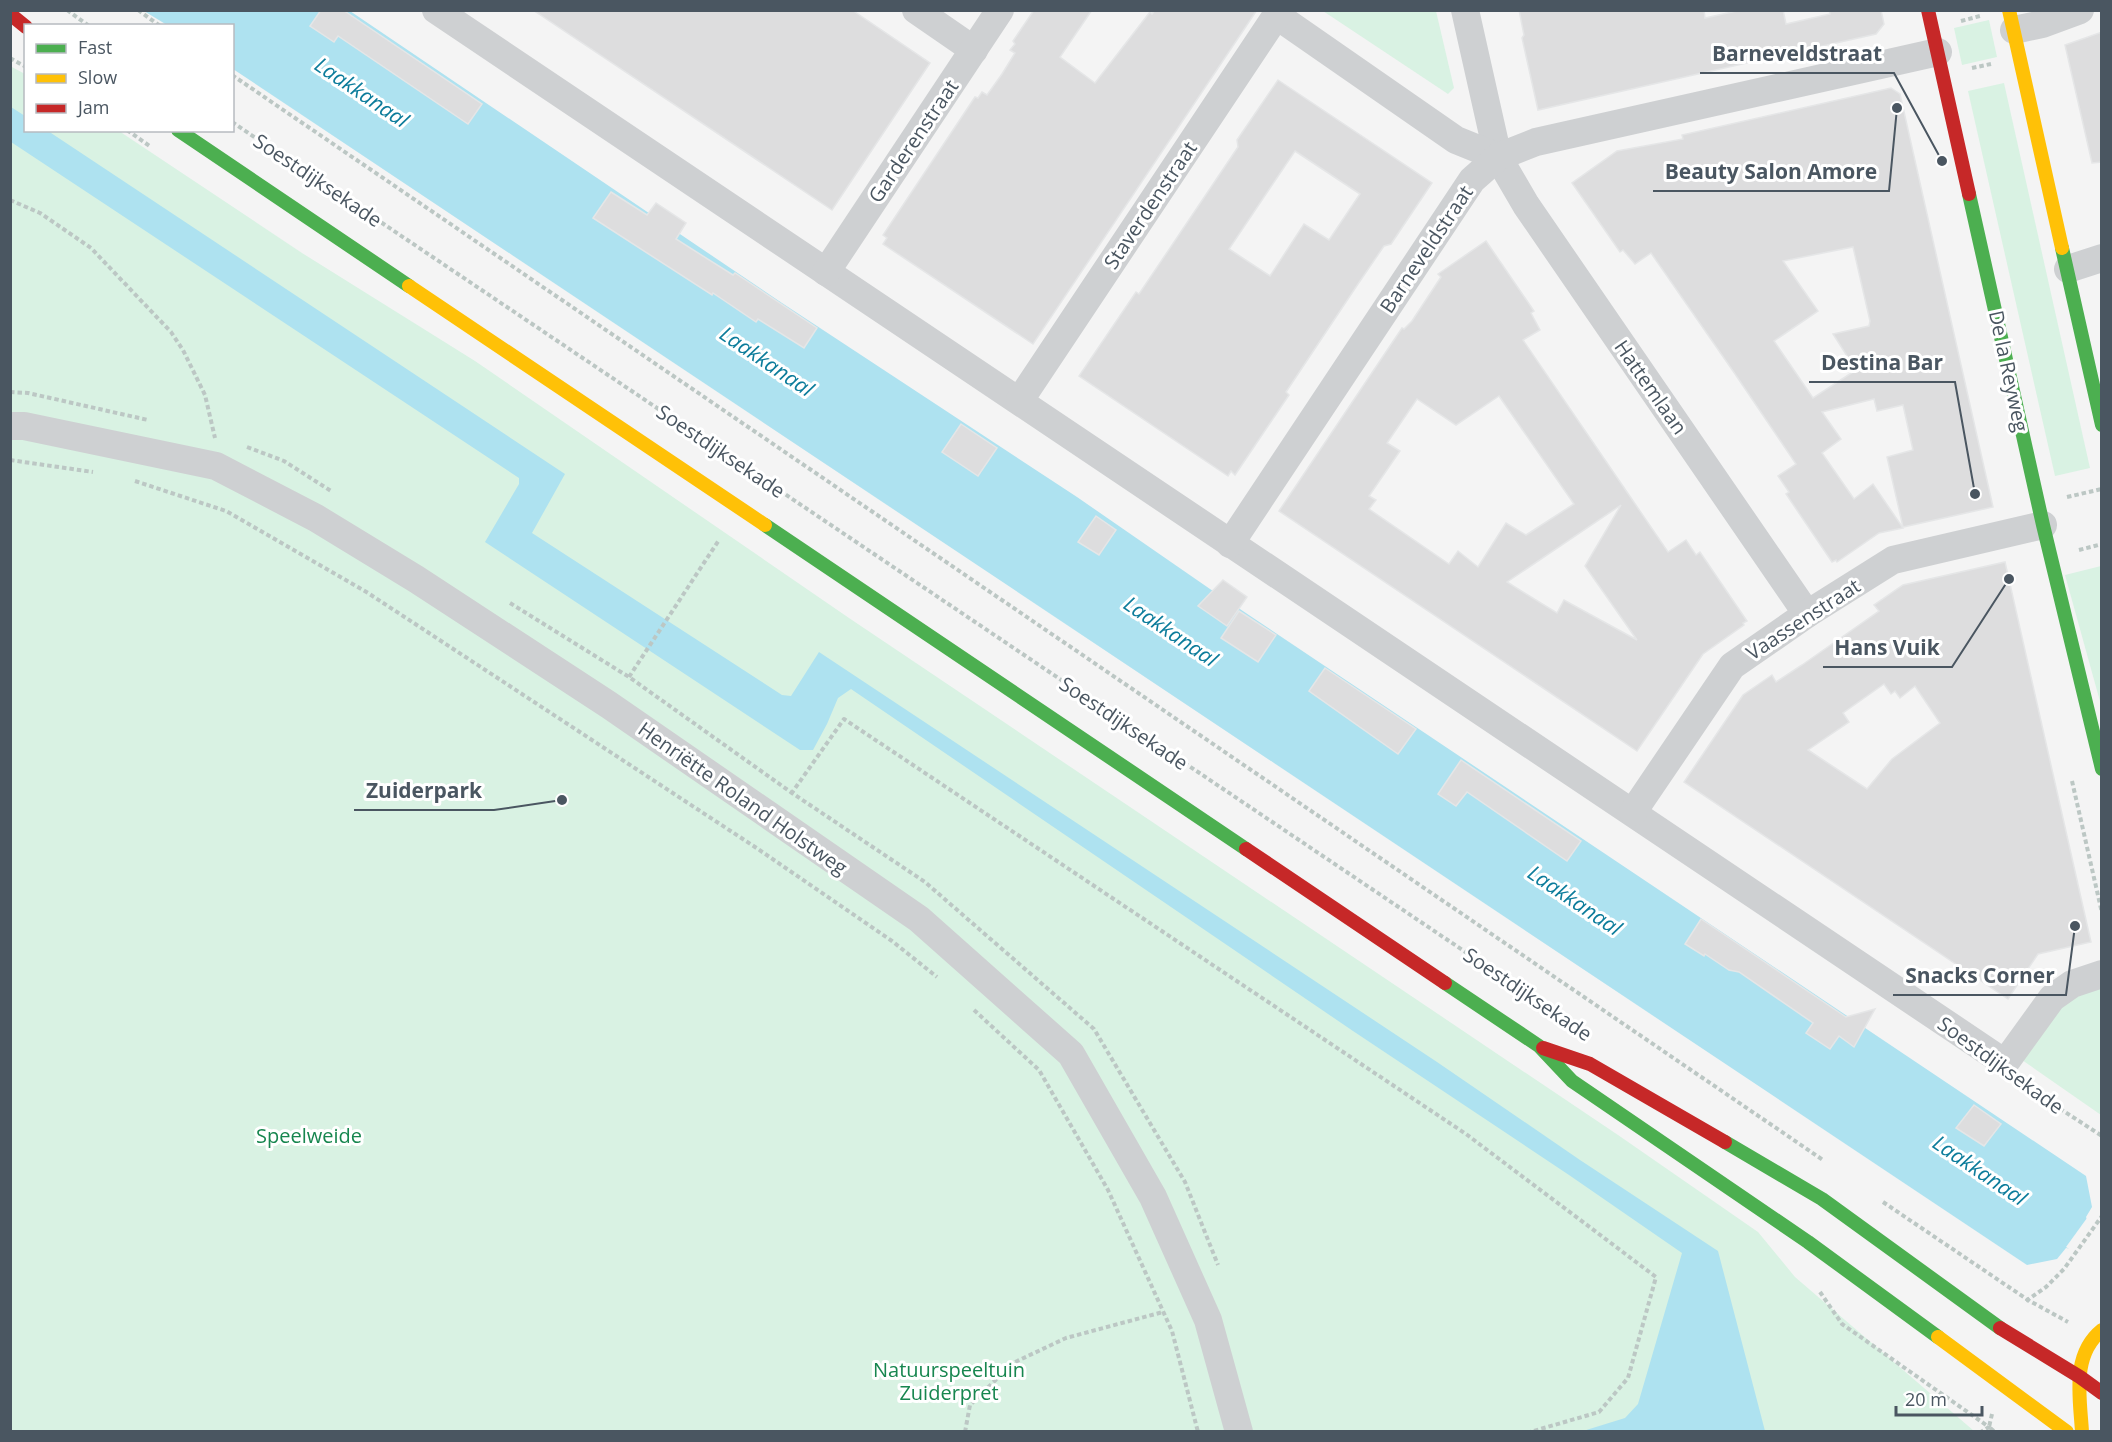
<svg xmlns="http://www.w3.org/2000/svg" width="2112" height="1442" viewBox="0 0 2112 1442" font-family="'Open Sans',sans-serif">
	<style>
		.green { fill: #d9f2e3 }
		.water { fill: #aee2f0 }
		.pier { fill: #f4f4f4 }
		.building { fill: #ddddde; stroke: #e5e6e7; stroke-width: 1.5; fill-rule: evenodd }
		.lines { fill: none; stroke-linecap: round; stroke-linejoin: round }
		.path { stroke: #bcc7c4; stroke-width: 4; stroke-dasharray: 4.5 3; stroke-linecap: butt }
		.street { stroke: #ced0d2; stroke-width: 28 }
		.fast { stroke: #4caf50; stroke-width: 14 }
		.slow { stroke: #ffc107; stroke-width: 14 }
		.jam { stroke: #c62828; stroke-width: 14 }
		.labels { text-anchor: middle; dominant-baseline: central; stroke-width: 6; stroke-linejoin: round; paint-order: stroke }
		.street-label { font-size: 20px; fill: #4a5661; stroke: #fff }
		.park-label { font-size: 20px; fill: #17864f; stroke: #fff }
		.water-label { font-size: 21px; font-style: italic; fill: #0c7c9b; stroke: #fff }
		.leader { fill: none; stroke: #4a5661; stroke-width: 2 }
		.callout-dot { fill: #4a5661; stroke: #fff; stroke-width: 2 }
		.callout-label { font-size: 21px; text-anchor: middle; font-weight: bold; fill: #4a5661; stroke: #fff; stroke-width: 6; stroke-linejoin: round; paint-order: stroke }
	</style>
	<rect width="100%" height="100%" fill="#f4f4f4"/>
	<!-- green -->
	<g class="green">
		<path d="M1323,11H1436L1454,88L1448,94Z"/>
		<path d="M1989,20L1997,57L1962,65L1954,28Z"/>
		<path d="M10,66L25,74L26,130L119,131L302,253L475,361L849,618L1618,1135L1758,1232L1795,1277L1974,1431H11Z"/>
		<path d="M2004,83L2090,468L2055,476L1968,91Z"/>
		<path d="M2101,566V705L2065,575Z"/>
		<path d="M2100,987L2102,996L2101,1115L2022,1060L2044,1020L2081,989Z"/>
	</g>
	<!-- water -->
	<g class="water">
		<path d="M144,11H350L782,303L1077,497L1210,589L2086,1176L2092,1207L2086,1217L2088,1222L2071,1249L2066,1248L2057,1259L2027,1265L233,69L232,26L167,25Z"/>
		<path d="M11,107L25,116L26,130L48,131L565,474L532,533L782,695L791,696L819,652L1437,1062L1580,1160L1718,1251L1765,1431H1583L1625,1418L1638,1404L1682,1253L1569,1175L1353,1031L851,689L838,698L827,724L813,750H800L485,542L519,484V478L11,142Z"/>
	</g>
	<!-- pier -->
	<path class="pier" d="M2087,1218L2101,1228V1271L2066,1247Z"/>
	<!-- building -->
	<g class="building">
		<path d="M321,10H343L482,104L468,124L338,36L334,42L310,26Z"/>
		<path d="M533,10H852L930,63L832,210Z"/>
		<path d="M1034,10H1092L1060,57L1095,83L1150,12L1152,14L1155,10H1257L1033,344L883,244L887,238L883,235L975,97L978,98L982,92L987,95L1002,74L1015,53L1010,50L1015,44L1013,41Z"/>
		<path d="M1519,10H1704L1705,18L1741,10H1783L1786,24L1830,14L1829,10H1881L1884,24L1876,34L1538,110L1522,38L1524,35Z"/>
		<path d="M2102,32V162L2092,163L2065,45Z"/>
		<path d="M1278,80L1432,183L1391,244L1384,246L1358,284L1286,392L1289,395L1235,475L1231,471L1228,476L1079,376L1136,292L1139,294L1238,147L1237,140ZM1295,151L1360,194L1329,240L1304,224L1270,276L1229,249Z"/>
		<path d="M1891,88L1900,94L1993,507L1903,527L1887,457L1913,450L1903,405L1877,411L1874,399L1822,412L1841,439L1822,453L1854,499L1873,484L1903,528L1879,533L1837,562L1836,560L1832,562L1786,494L1789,492L1778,476L1796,464L1733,371L1651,253L1635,264L1623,250L1620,252L1572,183L1617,151L1683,139L1682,135ZM1853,247L1870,321L1869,326L1833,334L1856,370L1813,398L1774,341L1818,311L1783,261Z"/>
		<path d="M611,192L647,215L656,203L686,223L676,239L733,275L735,273L817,328L804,348L758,319L756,322L713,293L712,295L593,218Z"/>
		<path d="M1486,241L1534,311L1531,313L1540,330L1523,340L1629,495L1668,552L1686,540L1696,555L1700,552L1747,621L1743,623L1744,625L1703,654L1637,751L1279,511L1402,328L1404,329L1412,321L1441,277L1438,274ZM1499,396L1574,504L1526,535L1506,523L1478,567L1458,551L1449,564L1369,509L1376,500L1369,496L1400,451L1387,443L1417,399L1456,425ZM1621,505L1585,566L1637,640L1564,600L1557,613L1507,582Z"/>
		<path d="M961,424L997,448L978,476L942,452Z"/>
		<path d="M1096,516L1116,530L1099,555L1078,542Z"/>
		<path d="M2005,562L2091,942L2038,954L2008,999L1684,782L1743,695L1772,675L1776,682L1802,665L1879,611L1874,605L1903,585ZM1884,684L1891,694L1895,691L1900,698L1915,686L1940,723L1892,759L1867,789L1808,750L1849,722L1843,713Z"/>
		<path d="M1223,580L1247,597L1227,626L1198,606Z"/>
		<path d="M1239,611L1276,635L1258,662L1221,638Z"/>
		<path d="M1325,668L1416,729L1398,754L1309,691Z"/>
		<path d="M1461,760L1581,841L1567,861L1467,792L1456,806L1438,794Z"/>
		<path d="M1701,919L1846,1017L1875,1009L1854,1047L1839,1036L1830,1049L1806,1033L1813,1023L1739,972L1729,970L1705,954L1704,956L1685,944Z"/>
		<path d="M1974,1105L2001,1124L1984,1146L1956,1128Z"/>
	</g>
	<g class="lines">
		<!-- path -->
		<g class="path">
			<path d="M67,10L89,26"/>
			<path d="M138,10L160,26"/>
			<path d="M1961,21L1980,16"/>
			<path d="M10,58L26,67"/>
			<path d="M1972,68L1991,64"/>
			<path d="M232,75L1823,1160"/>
			<path d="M232,122L1568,1021"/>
			<path d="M127,130L151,147"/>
			<path d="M10,200L40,213L91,248L171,332L183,350L205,395L215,438"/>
			<path d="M10,392L28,393L148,420"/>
			<path d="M247,447L284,461L331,491"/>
			<path d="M10,460L93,472"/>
			<path d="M135,481L226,511L368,593L755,847L892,941L937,977"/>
			<path d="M2067,497L2102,489"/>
			<path d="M2079,550L2102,544"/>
			<path d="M510,603L629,677L792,793L925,882L1094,1029L1185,1182L1218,1265"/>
			<path d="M629,677L719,540"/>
			<path d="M2072,781L2102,913"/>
			<path d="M791,794L844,719L1466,1134L1656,1277L1628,1378L1599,1412L1530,1432"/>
			<path d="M974,1010L1039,1070L1108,1190L1172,1331L1198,1432"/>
			<path d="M2022,1084L2102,1136"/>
			<path d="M1883,1202L2028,1300L2068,1322"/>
			<path d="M1820,1292L1842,1324L1989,1427L1981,1432"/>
			<path d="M2026,1301L2046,1287L2064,1269L2102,1216"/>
			<path d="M1992,1414L1989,1427L1995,1432"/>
			<path d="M965,1432L970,1405L1013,1363L1066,1338L1163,1312"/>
		</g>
		<!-- street -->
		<g class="street">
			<path d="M436,10L2005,1063L2052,998L2072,984L2102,974"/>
			<path d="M916,10L974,50"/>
			<path d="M1465,10L1498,157L1526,205L1807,614"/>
			<path d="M1276,15L1456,140L1498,157"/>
			<path d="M2014,30L2042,24L2080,10"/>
			<path d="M2068,269L2102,258"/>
			<path d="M826,272L1000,10"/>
			<path d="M1020,400L1280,10"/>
			<path d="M10,426H24L216,466L316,518L416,579L609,705L919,919L1071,1054L1153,1197L1208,1320L1239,1432"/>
			<path d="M1230,544L1472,180L1498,157L1536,142L1938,52"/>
			<path d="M1633,812L1732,666L1807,614L1893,560L2043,525"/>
		</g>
		<!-- fast -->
		<g class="fast">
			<path d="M178,130L409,286"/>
			<path d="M1969,194L2043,525L2102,769"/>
			<path d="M2062,248L2102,425"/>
			<path d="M765,525L1246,849"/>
			<path d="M1445,983L1539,1046L1572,1081L1808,1242L1938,1337"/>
			<path d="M1725,1142L1822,1199L2000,1328"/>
		</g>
		<!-- slow -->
		<g class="slow">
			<path d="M2009,10L2062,248"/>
			<path d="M409,286L765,525"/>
			<path d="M1938,1337L2067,1432"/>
			<path d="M2082,1432C2080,1397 2071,1355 2102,1330"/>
		</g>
		<!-- jam -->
		<g class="jam">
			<path d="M1928,10L1969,194"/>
			<path d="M10,14L26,27"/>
			<path d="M1246,849L1445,983"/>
			<path d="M1543,1048L1590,1064L1725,1142"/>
			<path d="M2000,1328L2080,1377L2102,1393"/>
		</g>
	</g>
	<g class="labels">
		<!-- street labels -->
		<g class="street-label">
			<text transform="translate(913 141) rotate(-56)">Garderenstraat</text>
			<text transform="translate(318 180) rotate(34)">Soestdijksekade</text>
			<text transform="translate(1150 205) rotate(-56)">Staverdenstraat</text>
			<text transform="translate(1426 249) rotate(-56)">Barneveldstraat</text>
			<text transform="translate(2009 371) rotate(78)">De la Reyweg</text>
			<text transform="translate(1651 387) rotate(55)">Hattemlaan</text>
			<text transform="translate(721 451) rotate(34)">Soestdijksekade</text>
			<text transform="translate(1803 619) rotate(-33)">Vaassenstraat</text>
			<text transform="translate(1124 723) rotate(34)">Soestdijksekade</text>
			<text transform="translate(743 798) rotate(35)">Henriëtte Roland Holstweg</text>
			<text transform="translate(1528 994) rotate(34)">Soestdijksekade</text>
			<text transform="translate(2001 1065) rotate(36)">Soestdijksekade</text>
		</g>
		<!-- park labels -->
		<g class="park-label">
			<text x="309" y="1135">Speelweide</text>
			<text x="949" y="1369">Natuurspeeltuin<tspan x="949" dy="23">Zuiderpret</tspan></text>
		</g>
		<!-- water labels -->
		<g class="water-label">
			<text transform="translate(362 92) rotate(34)">Laakkanaal</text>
			<text transform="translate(767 361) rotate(34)">Laakkanaal</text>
			<text transform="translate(1171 631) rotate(34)">Laakkanaal</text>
			<text transform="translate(1575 900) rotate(34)">Laakkanaal</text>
			<text transform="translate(1980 1170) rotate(34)">Laakkanaal</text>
		</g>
	</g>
	<!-- callouts -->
	<path class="leader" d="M1942 161L1894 73H1700M1897 108L1889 191H1653M1975 494L1955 382H1809M2009 579L1952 667H1823M562 800L494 810H354M2075 926L2066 995H1893"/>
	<g class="callout-dot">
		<circle cx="1942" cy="161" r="6"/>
		<circle cx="1897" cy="108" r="6"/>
		<circle cx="1975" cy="494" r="6"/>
		<circle cx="2009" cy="579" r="6"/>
		<circle cx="562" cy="800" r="6"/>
		<circle cx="2075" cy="926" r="6"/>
	</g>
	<g class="callout-label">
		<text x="1797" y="61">Barneveldstraat</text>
		<text x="1771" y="179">Beauty Salon Amore</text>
		<text x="1882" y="370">Destina Bar</text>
		<text x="1887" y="655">Hans Vuik</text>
		<text x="424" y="798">Zuiderpark</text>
		<text x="1980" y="983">Snacks Corner</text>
	</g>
	<!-- border -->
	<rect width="2112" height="1442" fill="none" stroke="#4a5661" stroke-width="24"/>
	<!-- legend -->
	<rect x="24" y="24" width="210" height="108" fill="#ffffff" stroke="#b7bbc0" stroke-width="1.5"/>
	<rect x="36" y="44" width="30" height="9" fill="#4caf50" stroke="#b7bbc0" stroke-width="1.5"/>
	<text x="78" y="54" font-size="18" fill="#4a5661">Fast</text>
	<rect x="36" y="74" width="30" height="9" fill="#ffc107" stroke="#b7bbc0" stroke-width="1.5"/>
	<text x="78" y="84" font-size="18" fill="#4a5661">Slow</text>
	<rect x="36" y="104" width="30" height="9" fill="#c62828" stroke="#b7bbc0" stroke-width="1.5"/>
	<text x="78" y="114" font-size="18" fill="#4a5661">Jam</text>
	<!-- scale -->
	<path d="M1896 1406v9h86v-9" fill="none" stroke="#4a5661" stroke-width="3"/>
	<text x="1905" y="1406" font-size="18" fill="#4a5661" stroke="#ffffff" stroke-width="4.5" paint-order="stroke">20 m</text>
</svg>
